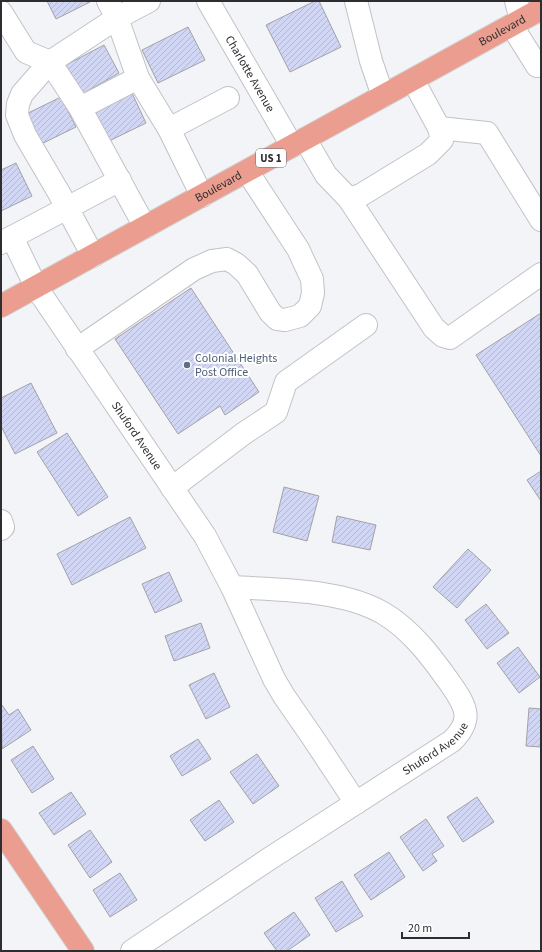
<svg xmlns="http://www.w3.org/2000/svg" width="542" height="952" viewBox="0 0 542 952" font-family="'Source Sans 3',sans-serif">
	<style>
		.building { fill: url(#building-hatch); stroke: #a2a2a6 }
		.lines { fill: none; stroke-linecap: round; stroke-linejoin: round }
		.minor-casing { stroke: #c1c2c6; stroke-width: 24 }
		.major-casing { stroke: #d1d1d1; stroke-width: 24 }
		.minor { stroke: #fff; stroke-width: 22 }
		.major { stroke: #eb9e8f; stroke-width: 22 }
		.service-dot { fill: #5c6f8a; stroke: #fff; stroke-width: 1.5 }
		.labels { text-anchor: middle; dominant-baseline: central; stroke-width: 4; stroke-linejoin: round; paint-order: stroke }
		.shield { fill: #fff; stroke: #6d6d6e; stroke-width: 1 }
		.shield-label { font-size: 11px; font-weight: bold; fill: #2e2e30 }
		.street-label { font-size: 12px; fill: #2e2e30; stroke: #fff }
		.service-label { font-size: 12px; fill: #4e5e75; stroke: #fff; text-anchor: start }
	</style>
	<defs>
		<pattern id="building-hatch" width="6" height="6" patternUnits="userSpaceOnUse"><rect width="6" height="6" fill="#d2d6f5"/><path d="M-1 1l2-2M0 6l6-6M5 7l2-2" fill="none" stroke="#b5b8d2"/></pattern>
	</defs>
	<rect width="100%" height="100%" fill="#f3f4f8"/>
	<!-- building -->
	<g class="building">
		<path d="M47,1H90V2L56,19Z"/>
		<path d="M315,1H319L341,47L290,72L266,25Z"/>
		<path d="M188,27L205,60L158,83L142,50Z"/>
		<path d="M104,45L119,73L82,94L66,65Z"/>
		<path d="M131,91L146,123L107,142L92,110Z"/>
		<path d="M61,97L76,127L33,148L18,118Z"/>
		<path d="M16,163L32,196L1,211V170Z"/>
		<path d="M191,288L259,392L225,415L220,406L178,434L115,339Z"/>
		<path d="M541,313V456L476,355Z"/>
		<path d="M31,383L57,433L15,454L1,426V398Z"/>
		<path d="M67,433L108,497L78,516L37,452Z"/>
		<path d="M541,471V501L527,480Z"/>
		<path d="M284,487L319,496L307,541L273,532Z"/>
		<path d="M337,516L376,525L370,550L332,542Z"/>
		<path d="M130,517L146,548L72,585L57,554Z"/>
		<path d="M468,549L491,570L457,608L433,587Z"/>
		<path d="M169,572L182,601L155,613L142,584Z"/>
		<path d="M486,604L509,633L487,649L465,620Z"/>
		<path d="M201,623L210,648L174,661L165,636Z"/>
		<path d="M518,647L540,677L519,693L497,663Z"/>
		<path d="M214,673L230,707L206,719L189,685Z"/>
		<path d="M2,705L9,715L18,709L31,730L2,749L1,706Z"/>
		<path d="M529,708L541,709V747L526,746Z"/>
		<path d="M198,739L211,759L182,776L170,756Z"/>
		<path d="M33,746L54,779L32,793L11,760Z"/>
		<path d="M257,754L279,786L253,804L230,772Z"/>
		<path d="M71,792L86,814L54,835L39,813Z"/>
		<path d="M477,797L494,822L463,842L447,817Z"/>
		<path d="M219,800L234,822L205,841L190,820Z"/>
		<path d="M426,819L444,846L432,854L437,861L423,871L400,837Z"/>
		<path d="M90,830L112,862L90,878L68,845Z"/>
		<path d="M389,852L405,877L371,900L354,875Z"/>
		<path d="M120,873L137,900L110,917L93,890Z"/>
		<path d="M342,881L363,916L336,932L315,898Z"/>
		<path d="M294,912L310,935L287,951H277L264,933Z"/>
	</g>
	<g class="lines">
		<!-- minor casing -->
		<g class="minor-casing">
			<g id="minor">
				<path d="M149,1L117,18L138,78L169,129L202,196"/>
				<path id="s1" d="M208,1L292,146"/>
				<path d="M356,1L371,61L383,96"/>
				<path d="M516,1L521,20"/>
				<path d="M1,12L26,52L50,62L80,108L145,227"/>
				<path d="M512,26L537,66"/>
				<path d="M80,108L138,78"/>
				<path d="M439,128L487,133L541,220"/>
				<path d="M169,129L228,98"/>
				<path d="M305,139L326,175L349,199L361,195L428,154L442,140L439,128L413,80"/>
				<path d="M349,199L434,328L443,336L450,338L541,274"/>
				<path id="s2" d="M12,237L36,287L205,536L232,587L274,679L284,696L313,738L356,803"/>
				<path d="M1,243L120,180"/>
				<path d="M93,256L59,193L25,135L17,115L18,104L22,94L50,62L117,18L108,1"/>
				<path d="M77,349L194,269L212,261L227,259L236,264L247,274L270,312L277,319L285,320L300,316L310,306L313,293L312,279L298,249L247,171"/>
				<path d="M172,488L243,434L276,412L286,382L366,325"/>
				<path d="M1,521L3,527L1,529"/>
				<path id="s3" d="M132,951L269,859L452,741C473,720 467,708 452,686C433,659 412,630 383,613C342,589 279,590 232,587"/>
			</g>
		</g>
		<!-- major casing -->
		<g class="major-casing">
			<g id="major">
				<path id="s4" d="M1,306L541,9"/>
				<path d="M1,830L83,951"/>
			</g>
		</g>
		<!-- minor -->
		<use href="#minor" class="minor"/>
		<!-- major -->
		<use href="#major" class="major"/>
	</g>
	<!-- markers -->
	<circle class="service-dot" cx="187" cy="365" r="4"/>
	<g class="labels">
		<!-- shield labels -->
		<rect class="shield" x="256" y="149" width="30" height="18" rx="3"/>
		<g class="shield-label">
			<text x="271" y="158">US 1</text>
		</g>
		<!-- street labels -->
		<g class="street-label">
			<text stroke="none"><textPath href="#s4" startOffset="572">Boulevard</textPath></text>
			<text stroke="none"><textPath href="#s1" startOffset="84">Charlotte Avenue</textPath></text>
			<text stroke="none"><textPath href="#s4" startOffset="248">Boulevard</textPath></text>
			<text stroke="none"><textPath href="#s2" startOffset="235">Shuford Avenue</textPath></text>
			<text stroke="none"><textPath href="#s3" startOffset="365">Shuford Avenue</textPath></text>
		</g>
		<!-- service labels -->
		<g class="service-label">
			<text x="195" y="358">Colonial Heights<tspan x="195" dy="14">Post Office</tspan></text>
		</g>
	</g>
	<!-- border -->
	<rect width="542" height="952" fill="none" stroke="#2e2e30" stroke-width="4"/>
	<!-- scale -->
	<path d="M402 932v6h67v-6" fill="none" stroke="#2e2e30" stroke-width="2"/>
	<text x="408" y="932" font-size="12" fill="#2e2e30" stroke="#ffffff" stroke-width="3" paint-order="stroke">20 m</text>
</svg>
